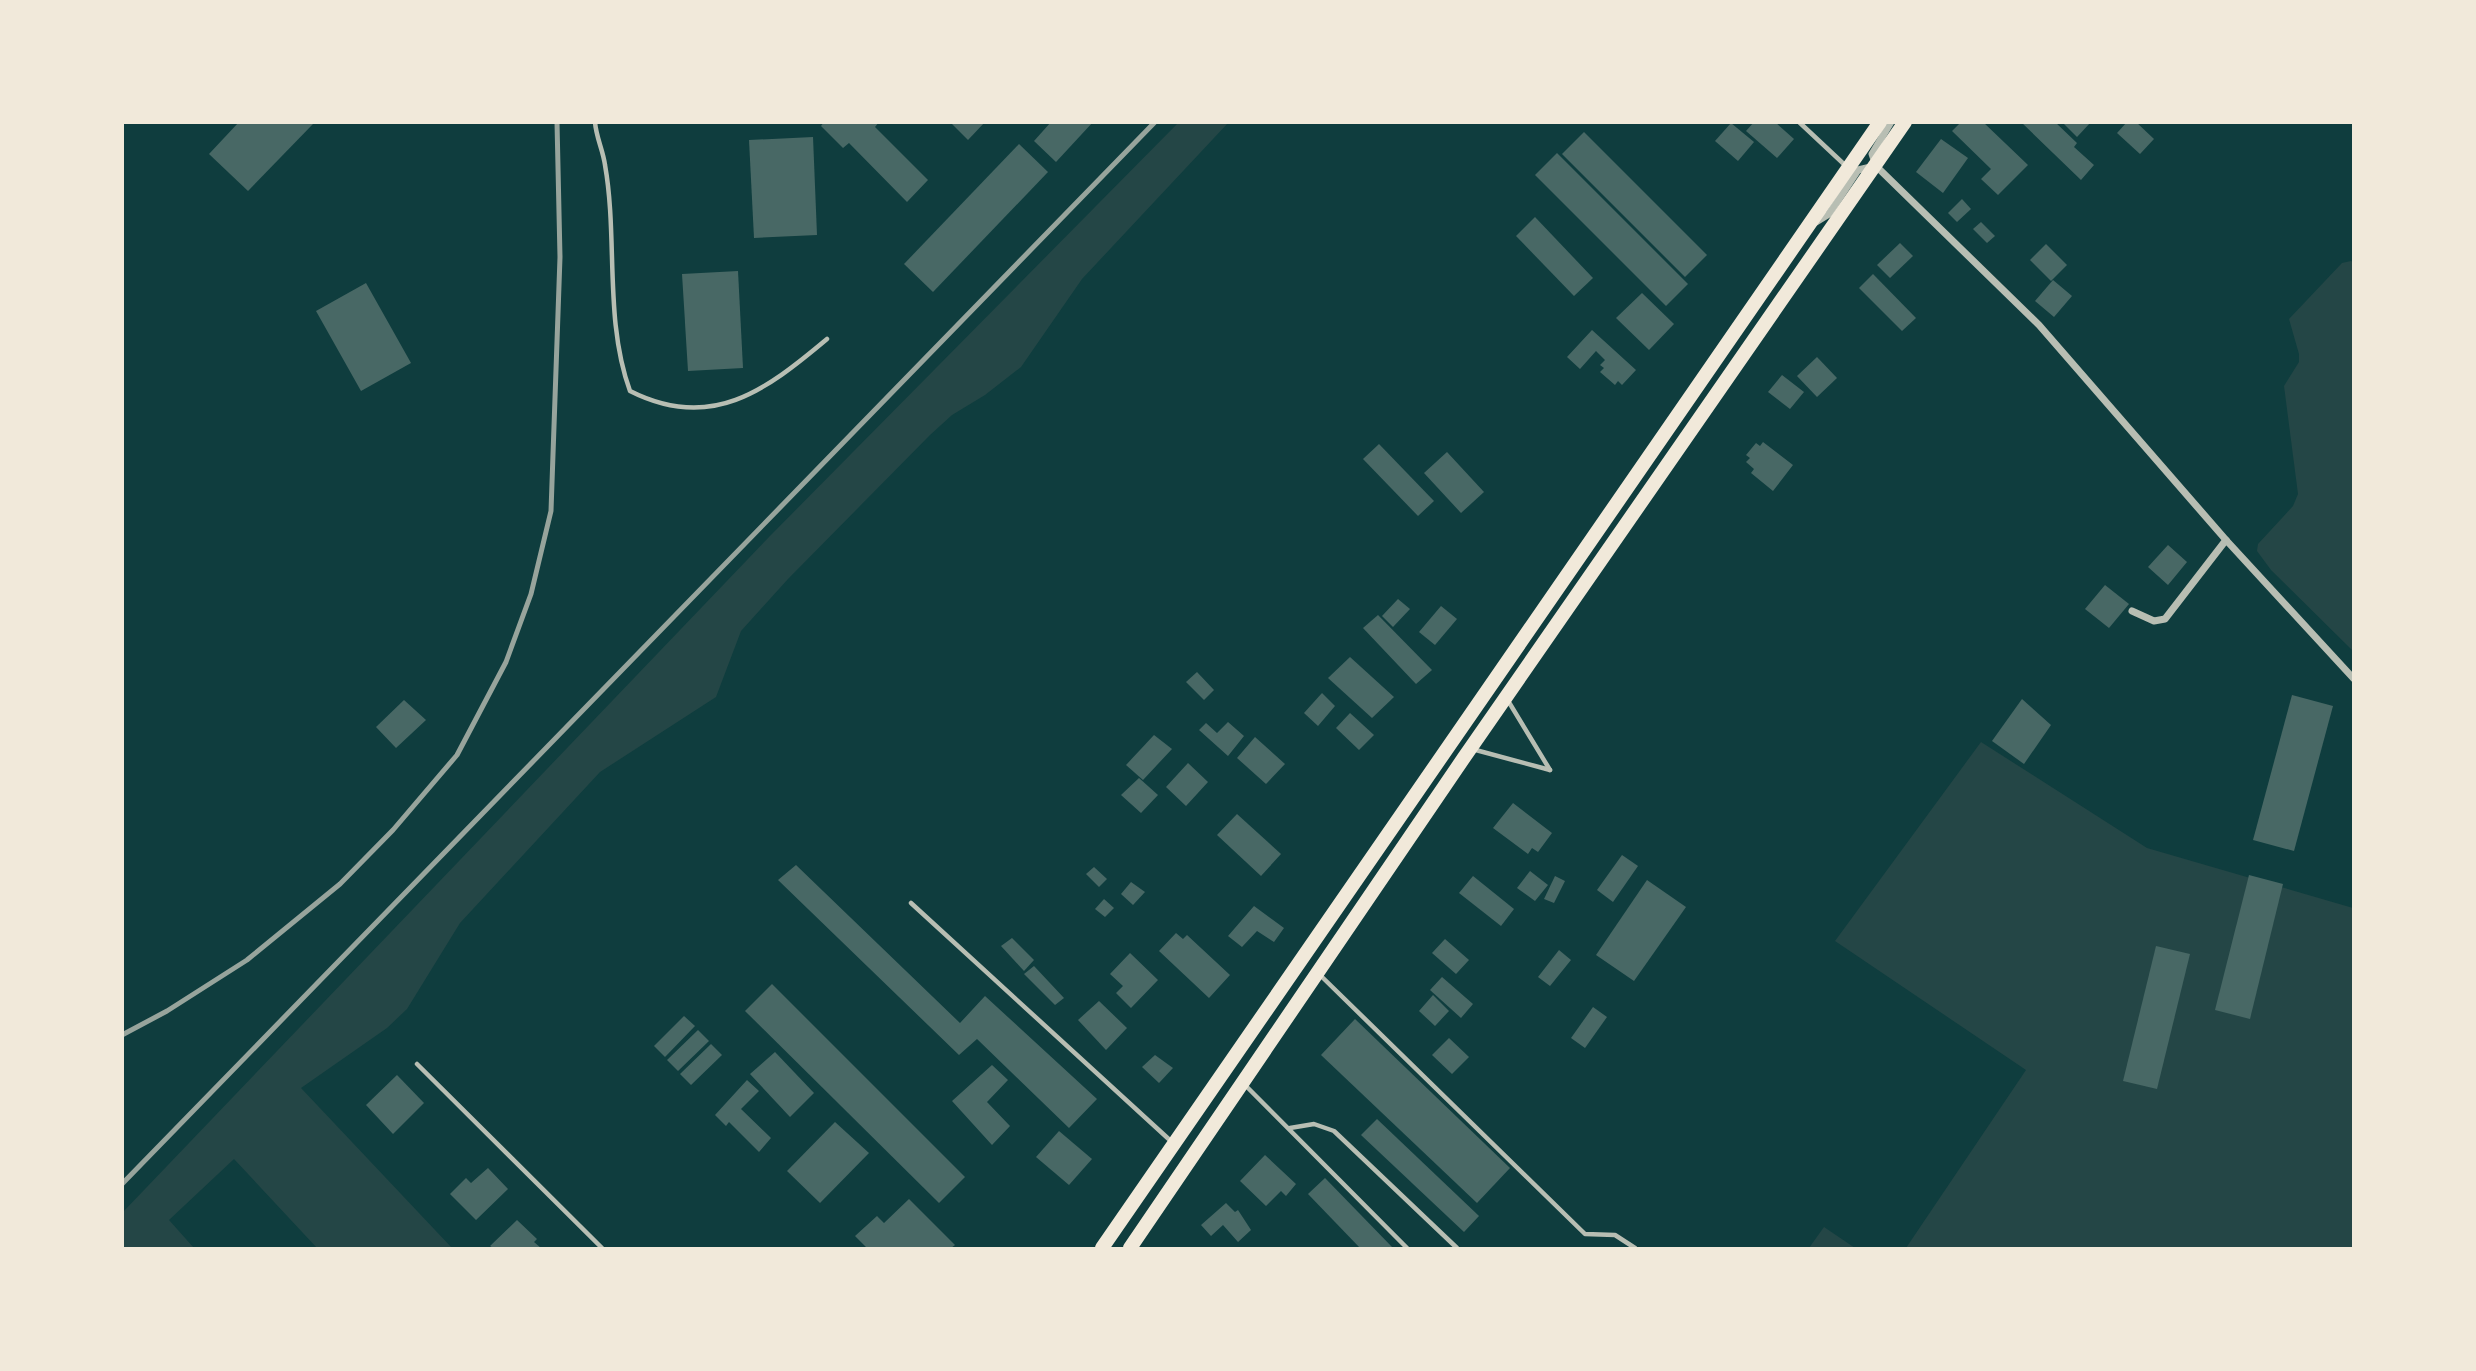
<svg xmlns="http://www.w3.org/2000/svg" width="2476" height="1371" viewBox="0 0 2476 1371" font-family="Raleway,sans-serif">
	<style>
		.green { fill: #244646 }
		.building { fill: #486865 }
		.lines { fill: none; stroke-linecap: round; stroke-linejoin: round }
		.service { stroke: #b8beb3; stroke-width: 4.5 }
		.minor { stroke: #b8beb3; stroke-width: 7 }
		.primary { stroke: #f1e9da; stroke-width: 14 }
		.rail { stroke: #97a49c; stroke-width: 5 }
	</style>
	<rect width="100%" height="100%" fill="#0f3d3e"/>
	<!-- green -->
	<g class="green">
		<path d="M1178,123H1228L1082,279L1021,367L985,395L952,415L930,435L788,579L741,631L716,697L600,772L460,923L407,1009L387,1028L301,1088L452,1248H317L234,1159L169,1220L194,1248H123V1212L769,537Z"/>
		<path d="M2351,261L2354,263L2353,651L2271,570L2257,551L2258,544L2293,506L2298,494L2284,386L2299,362V354L2289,319L2342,263Z"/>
		<path d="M1981,742L2147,848L2353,908V1248H1906L2026,1070L1835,941Z"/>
		<path d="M1824,1227L1855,1248H1809Z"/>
	</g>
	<!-- building -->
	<g class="building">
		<path d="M239,122H312L313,124L248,191L209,154Z"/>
		<path d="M824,122H879L875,127L928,180L907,202L849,143L843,148L821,126Z"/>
		<path d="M950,122H985L968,140Z"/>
		<path d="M1051,122H1093L1056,162L1034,141Z"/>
		<path d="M1754,122H1775L1794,139L1777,158L1746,131Z"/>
		<path d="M1961,122H1983L2028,165L1998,195L1981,179L1991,169L1952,131Z"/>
		<path d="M2021,122H2055L2077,143L2074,147L2094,165L2081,180Z"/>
		<path d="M2062,122H2091L2077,137Z"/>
		<path d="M2127,122H2136L2154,139L2140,154L2117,133Z"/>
		<path d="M1731,123L1754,142L1738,161L1715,141Z"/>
		<path d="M1584,132L1707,255L1685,277L1562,154Z"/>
		<path d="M813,137L817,235L754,238L749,140Z"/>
		<path d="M1941,139L1968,158L1943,193L1916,172Z"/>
		<path d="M1019,144L1048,172L933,292L904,264Z"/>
		<path d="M1557,153L1688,284L1666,306L1535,175Z"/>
		<path d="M1962,199L1971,209L1957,222L1948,213Z"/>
		<path d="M1535,217L1593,278L1574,296L1516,236Z"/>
		<path d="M1981,222L1995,236L1987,243L1973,229Z"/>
		<path d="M1900,243L1913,256L1890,278L1877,265Z"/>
		<path d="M2046,244L2067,265L2051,281L2030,260Z"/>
		<path d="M738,271L743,368L688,371L682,274Z"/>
		<path d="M1873,274L1916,318L1902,331L1859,288Z"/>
		<path d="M2053,280L2072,296L2054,317L2035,301Z"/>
		<path d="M366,283L411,363L361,391L316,311Z"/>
		<path d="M1642,293L1674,324L1649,350L1616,318Z"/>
		<path d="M1592,330L1636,370L1622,385L1618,381L1615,385L1600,372L1604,368L1600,365L1605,360L1596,351L1580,369L1567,357Z"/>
		<path d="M1817,357L1837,378L1817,397L1797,376Z"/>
		<path d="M1782,375L1804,392L1790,409L1768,392Z"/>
		<path d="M1763,442L1793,465L1773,491L1751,473L1754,469L1746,462L1750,458L1746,455L1756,443L1760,446Z"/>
		<path d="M1379,444L1434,501L1418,516L1363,459Z"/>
		<path d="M1447,452L1484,492L1461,513L1424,473Z"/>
		<path d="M2168,545L2187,562L2168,585L2148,567Z"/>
		<path d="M2105,585L2129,604L2109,628L2085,609Z"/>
		<path d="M1398,599L1410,609L1393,627L1382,616Z"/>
		<path d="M1441,606L1457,619L1435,645L1419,632Z"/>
		<path d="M1378,615L1432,670L1416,684L1363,628Z"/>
		<path d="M1350,657L1394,697L1372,718L1328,678Z"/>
		<path d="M1197,672L1214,690L1204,700L1186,682Z"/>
		<path d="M1322,693L1335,706L1318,726L1304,713Z"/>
		<path d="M2292,695L2333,706L2294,851L2253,840Z"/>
		<path d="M2022,699L2051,725L2024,764L1992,741Z"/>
		<path d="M404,700L426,720L396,748L376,727Z"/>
		<path d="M1350,713L1374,735L1359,750L1336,728Z"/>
		<path d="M1228,722L1244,736L1228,756L1199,730L1206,723L1217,733Z"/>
		<path d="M1154,735L1172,749L1143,780L1126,765Z"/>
		<path d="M1255,737L1285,764L1266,784L1237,758Z"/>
		<path d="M1188,763L1208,782L1186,806L1166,787Z"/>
		<path d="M1139,778L1158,795L1141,813L1121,795Z"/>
		<path d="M1513,803L1552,833L1538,852L1532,848L1528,854L1493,828Z"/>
		<path d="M1237,814L1281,854L1261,876L1217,835Z"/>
		<path d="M1622,855L1638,866L1613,902L1597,890Z"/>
		<path d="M796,865L960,1023L985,996L1097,1099L1069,1128L977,1039L959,1055L778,880Z"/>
		<path d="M1094,867L1107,879L1099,887L1086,874Z"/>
		<path d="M1530,871L1548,885L1535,901L1517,888Z"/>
		<path d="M2249,875L2283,884L2250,1019L2215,1010Z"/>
		<path d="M1473,876L1514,909L1501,926L1459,893Z"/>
		<path d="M1555,876L1565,881L1554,903L1544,899Z"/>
		<path d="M1647,880L1686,907L1634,981L1596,955Z"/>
		<path d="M1131,882L1145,892L1133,905L1121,894Z"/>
		<path d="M1104,899L1114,908L1105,917L1095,909Z"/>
		<path d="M1254,906L1284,928L1274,942L1257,931L1242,947L1228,936Z"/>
		<path d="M1176,933L1183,939L1187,935L1230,975L1209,998L1159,951Z"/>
		<path d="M1012,938L1034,960L1024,971L1001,946Z"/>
		<path d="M1445,939L1469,960L1456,974L1432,953Z"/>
		<path d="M2156,946L2190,954L2157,1089L2123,1081Z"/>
		<path d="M1559,950L1571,960L1550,986L1538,977Z"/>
		<path d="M1130,953L1158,980L1131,1008L1116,993L1123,986L1110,974Z"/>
		<path d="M1034,966L1064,998L1055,1005L1024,974Z"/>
		<path d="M1442,977L1473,1004L1461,1018L1430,990Z"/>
		<path d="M772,984L965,1177L939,1203L745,1011Z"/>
		<path d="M1433,995L1449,1011L1435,1026L1419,1011Z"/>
		<path d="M1099,1001L1127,1028L1106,1050L1078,1020Z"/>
		<path d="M1593,1007L1607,1017L1585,1048L1571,1038Z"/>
		<path d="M684,1016L695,1026L665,1057L654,1046Z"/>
		<path d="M1355,1019L1510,1168L1477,1203L1321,1055Z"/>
		<path d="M698,1030L709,1041L678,1071L667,1060Z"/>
		<path d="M1449,1038L1469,1057L1452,1074L1432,1055Z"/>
		<path d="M711,1044L722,1055L691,1085L680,1074Z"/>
		<path d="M775,1052L814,1093L790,1117L750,1074Z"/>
		<path d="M1155,1055L1173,1068L1159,1083L1142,1067Z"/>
		<path d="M992,1065L1008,1080L987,1102L1010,1126L992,1145L952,1101Z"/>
		<path d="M397,1075L424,1103L393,1134L366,1105Z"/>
		<path d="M747,1080L759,1091L741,1109L771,1138L759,1152L729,1122L726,1126L715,1115Z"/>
		<path d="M1377,1119L1479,1216L1464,1232L1361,1135Z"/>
		<path d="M835,1122L869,1153L820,1203L787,1171Z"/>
		<path d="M1059,1131L1092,1159L1069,1185L1036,1157Z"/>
		<path d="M1265,1155L1296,1184L1286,1196L1281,1191L1266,1206L1240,1181Z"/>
		<path d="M488,1168L508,1189L476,1220L450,1194L466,1178L471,1183Z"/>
		<path d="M1325,1178L1393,1248H1360L1308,1194Z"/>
		<path d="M909,1199L955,1245L951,1248H867L855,1236L877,1216L884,1223Z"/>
		<path d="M1226,1203L1235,1212L1238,1210L1251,1230L1238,1242L1223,1225L1211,1236L1201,1225Z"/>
		<path d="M517,1220L537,1239L534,1242L541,1248H493L490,1246Z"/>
	</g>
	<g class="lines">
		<!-- service -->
		<g class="service">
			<path d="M595,122C596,137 603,150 605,165C618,238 604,320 630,391C711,432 765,391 827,339"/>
			<path d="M1799,122L1847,167"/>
			<path d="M1507,699L1550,770"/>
			<path d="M1472,749L1550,770"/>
			<path d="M911,903L1173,1143"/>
			<path d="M1320,975L1585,1234L1615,1235L1635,1248"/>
			<path d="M417,1064L602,1248"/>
			<path d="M1245,1085L1407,1248"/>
			<path d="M1290,1128L1314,1124L1334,1131L1457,1248"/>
		</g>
		<!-- minor -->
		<g class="minor">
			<path d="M1891,122L1872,154L1876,166L2039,325L2226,540L2354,679"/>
			<path d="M1816,222L1829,214L1858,170L1875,166"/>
			<path d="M2132,611L2154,621L2165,619L2226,540"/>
		</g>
		<!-- primary -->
		<g class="primary">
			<path d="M1102,1248L1880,122"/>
			<path d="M1130,1248L1463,759L1905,122"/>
		</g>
		<!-- rail -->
		<g class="rail">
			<path d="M122,1035L167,1011L247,960L340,884L393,830L457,755L506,662L531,594L551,511L560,257L557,122"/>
			<path d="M122,1184L1155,122"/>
		</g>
	</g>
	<!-- border -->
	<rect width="2476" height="1371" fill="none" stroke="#f1e9da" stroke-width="248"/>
</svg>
